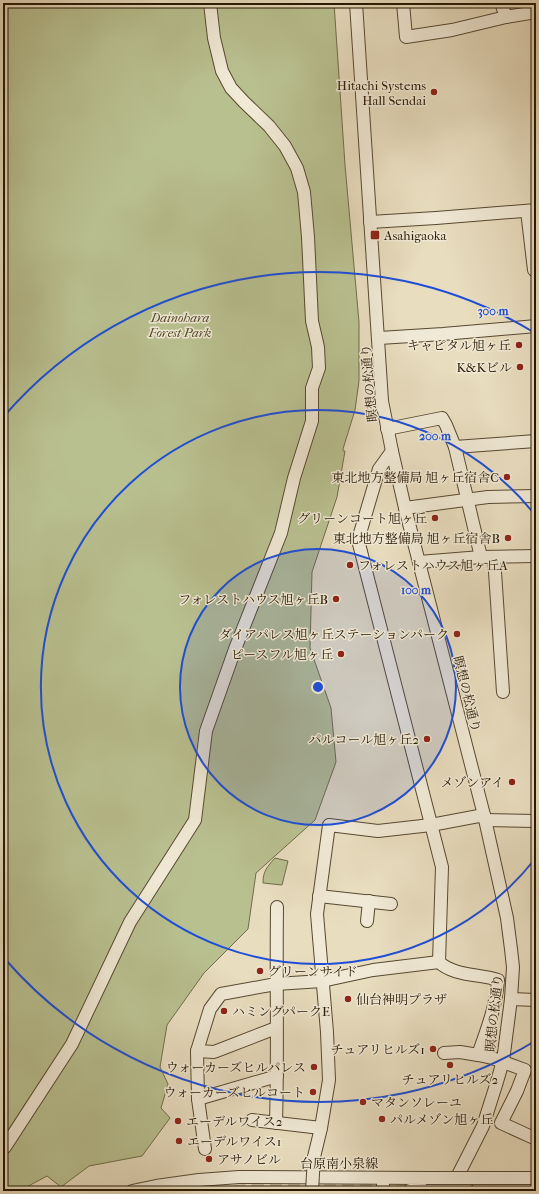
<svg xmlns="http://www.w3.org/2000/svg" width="539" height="1194" viewBox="0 0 539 1194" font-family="'IM FELL French Canon','Noto Serif JP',serif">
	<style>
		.green { fill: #b9c090; stroke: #706c49 }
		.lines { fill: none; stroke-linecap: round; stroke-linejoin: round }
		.minor-tunnel { stroke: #c1b599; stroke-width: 12; stroke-dasharray: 12 6; stroke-linecap: butt }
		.minor-casing { stroke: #574831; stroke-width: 14 }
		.minor { stroke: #f0e9d5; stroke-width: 12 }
		.minor-bridge-casing { stroke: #574831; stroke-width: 14; stroke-linecap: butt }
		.minor-bridge { stroke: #f0e9d5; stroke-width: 12 }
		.ring { fill: none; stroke: #1d4ed8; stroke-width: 2 }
		.poi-dot { fill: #8f2418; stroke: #f0e9d5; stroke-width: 1.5 }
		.labels { text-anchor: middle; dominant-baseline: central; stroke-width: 3; stroke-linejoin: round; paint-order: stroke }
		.poi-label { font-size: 13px; fill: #271702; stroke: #f0e9d5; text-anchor: end }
		.park-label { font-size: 13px; font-style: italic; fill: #534a2d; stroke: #f0e9d5 }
		.street-label { font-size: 13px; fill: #271702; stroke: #f0e9d5 }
		.centre { fill: #1d4ed8; stroke: #f0e9d5; stroke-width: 2 }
		.ring-label { font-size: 12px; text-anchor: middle; font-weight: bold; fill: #1d4ed8; stroke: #f0e9d5; stroke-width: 3; stroke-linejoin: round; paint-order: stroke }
	</style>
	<rect width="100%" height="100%" fill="#e8ddbf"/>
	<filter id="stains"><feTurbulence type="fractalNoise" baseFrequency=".005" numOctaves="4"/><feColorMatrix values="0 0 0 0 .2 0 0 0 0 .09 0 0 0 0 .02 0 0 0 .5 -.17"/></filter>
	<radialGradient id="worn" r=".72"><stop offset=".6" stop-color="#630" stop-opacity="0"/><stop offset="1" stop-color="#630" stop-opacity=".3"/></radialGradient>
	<!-- green -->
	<g class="green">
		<path d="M3,3H334L345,165L359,322V381L355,410L343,449V451H345L337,497L312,572L310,648L331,708L336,762L315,820L256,873L248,929L204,973L167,1025L160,1067L168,1084L161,1108L170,1118L142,1156L89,1166L61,1187L47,1176L19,1191H3Z"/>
		<path d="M275,858L288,861L282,885L263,883C263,871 267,867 275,858Z"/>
	</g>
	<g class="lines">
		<!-- minor-tunnel -->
		<path class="minor-tunnel" d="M234,1191L255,1189L410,1190"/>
		<!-- minor casing -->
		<g class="minor-casing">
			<g id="minor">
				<path d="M356,3L382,401L392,451L405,508L484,815L507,918L511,949L513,967L511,999L503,1061L496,1085L483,1126L450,1191"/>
				<path d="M403,3L406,37L452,30L506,17L536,12"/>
				<path d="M501,3L506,17"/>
				<path d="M527,211L534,270H536"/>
				<path d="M370,222L436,218L536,210"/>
				<path d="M379,338L443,334L536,326"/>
				<path d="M387,429L442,418L446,425L455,447L481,557"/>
				<path d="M455,447L536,441"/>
				<path d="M392,451L379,469L358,540L442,867L439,962C453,976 481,974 498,980C496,1007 487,1029 478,1055L492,1058L525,1070L517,1091L501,1123L536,1139"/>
				<path d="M405,508L488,497L536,496"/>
				<path d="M494,557L503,692"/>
				<path d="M419,562L481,557L536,556"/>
				<path d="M485,820L536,821"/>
				<path d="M319,896L391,904"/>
				<path d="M367,921L369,901"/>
				<path d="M511,999L536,1000"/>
				<path d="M197,1051L214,1052L276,1028"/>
				<path d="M444,1053L460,1052L478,1055"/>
				<path d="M198,1099L277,1076"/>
				<path d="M252,1120L321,1128"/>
				<path d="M276,1123C278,1051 276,979 277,907"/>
				<path d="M3,1148L5,1147L72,1044L130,922L195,820L206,731L235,649L281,533L294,478L312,421V388L319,368L318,347L312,321L308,237L304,192L297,168L285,146L269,126L244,102L231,88L222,71L214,38L210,3"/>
				<path d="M205,1149L198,1099L197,1051L210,1009L221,994L276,984L322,981L373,970L439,962"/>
				<path d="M314,1157L321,1128L329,1080L327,1032L317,914L329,825L378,831L431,825L484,815"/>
				<path d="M496,1178H536"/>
				<path d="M410,1190L469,1191"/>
				<path d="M132,1191L156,1186L199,1180L239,1177L426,1178"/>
				<path d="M383,1191V1178"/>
			</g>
		</g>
		<!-- minor -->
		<use href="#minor" class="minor"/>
		<!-- minor-bridge casing -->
		<g class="minor-bridge-casing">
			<g id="minor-bridge">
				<path d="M426,1178H496"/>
				<path d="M312,1191L314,1157"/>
			</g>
		</g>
		<!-- minor-bridge -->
		<use href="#minor-bridge" class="minor-bridge"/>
	</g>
	<!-- distance rings -->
	<circle cx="318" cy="687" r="138" fill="#1d4ed8" fill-opacity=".12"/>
	<g class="ring">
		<circle cx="318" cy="687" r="138"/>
		<path d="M535 859A277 277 0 1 1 535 515"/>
		<path d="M535 1041A415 415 0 0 1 5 959M5 415A415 415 0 0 1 535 333"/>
	</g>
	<!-- markers -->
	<g class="poi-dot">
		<circle cx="434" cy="92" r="4"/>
		<rect x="370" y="230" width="10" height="10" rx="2"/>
		<circle cx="519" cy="345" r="4"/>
		<circle cx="520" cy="367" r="4"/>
		<circle cx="507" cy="477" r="4"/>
		<circle cx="435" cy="518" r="4"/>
		<circle cx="508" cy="538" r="4"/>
		<circle cx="350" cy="565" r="4"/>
		<circle cx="336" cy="599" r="4"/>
		<circle cx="457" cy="634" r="4"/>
		<circle cx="341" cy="654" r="4"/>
		<circle cx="427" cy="739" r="4"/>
		<circle cx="512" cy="782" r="4"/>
		<circle cx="260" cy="971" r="4"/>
		<circle cx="348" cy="999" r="4"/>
		<circle cx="224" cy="1011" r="4"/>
		<circle cx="433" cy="1049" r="4"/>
		<circle cx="450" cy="1065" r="4"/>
		<circle cx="314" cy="1067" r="4"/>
		<circle cx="313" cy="1092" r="4"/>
		<circle cx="363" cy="1102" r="4"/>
		<circle cx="382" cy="1119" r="4"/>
		<circle cx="178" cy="1121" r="4"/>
		<circle cx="179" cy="1141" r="4"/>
		<circle cx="209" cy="1159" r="4"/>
	</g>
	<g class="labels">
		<!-- poi labels -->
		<g class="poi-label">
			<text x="426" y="85">Hitachi Systems<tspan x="426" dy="15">Hall Sendai</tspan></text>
			<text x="384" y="235" text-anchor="start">Asahigaoka</text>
			<text x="511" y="345">キャピタル旭ヶ丘</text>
			<text x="512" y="367">K&amp;Kビル</text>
			<text x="499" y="477">東北地方整備局 旭ヶ丘宿舎C</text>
			<text x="427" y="518">グリーンコート旭ヶ丘</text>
			<text x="500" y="538">東北地方整備局 旭ヶ丘宿舎B</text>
			<text x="358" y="565" text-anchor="start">フォレストハウス旭ヶ丘A</text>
			<text x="328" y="599">フォレストハウス旭ヶ丘B</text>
			<text x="449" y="634">ダイアパレス旭ヶ丘ステーションパーク</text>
			<text x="333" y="654">ピースフル旭ヶ丘</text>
			<text x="419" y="739">パルコール旭ヶ丘2</text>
			<text x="504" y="782">メゾンアイ</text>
			<text x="268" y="971" text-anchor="start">グリーンサイド</text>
			<text x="356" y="999" text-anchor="start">仙台神明プラザ</text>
			<text x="232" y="1011" text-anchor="start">ハミングパークE</text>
			<text x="425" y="1049">チュアリヒルズ1</text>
			<text x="306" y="1067">ウォーカーズヒルパレス</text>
			<text x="450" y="1079" text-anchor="middle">チュアリヒルズ2</text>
			<text x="305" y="1092">ウォーカーズヒルコート</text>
			<text x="371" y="1102" text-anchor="start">マタンソレーユ</text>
			<text x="390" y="1119" text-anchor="start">パルメゾン旭ヶ丘</text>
			<text x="186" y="1121" text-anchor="start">エーデルワイス2</text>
			<text x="187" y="1141" text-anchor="start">エーデルワイス1</text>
			<text x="217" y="1159" text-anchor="start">アサノビル</text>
		</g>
		<!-- park labels -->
		<g class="park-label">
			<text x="180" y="317">Dainohara<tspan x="180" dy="15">Forest Park</tspan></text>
		</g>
		<!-- street labels -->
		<g class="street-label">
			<text transform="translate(369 383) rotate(-95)">瞑想の松通り</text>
			<text transform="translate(467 694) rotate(76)">瞑想の松通り</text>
			<text transform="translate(494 1013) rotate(-84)">瞑想の松通り</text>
			<text x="339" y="1163">台原南小泉線</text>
		</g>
	</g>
	<circle cx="318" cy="687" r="6" class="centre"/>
	<g class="ring-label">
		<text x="493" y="315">300 m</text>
		<text x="435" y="440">200 m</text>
		<text x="416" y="594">100 m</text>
	</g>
	<!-- margin -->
	<rect width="539" height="1194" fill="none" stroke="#e8ddbf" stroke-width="16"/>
	<rect x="4" y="4" width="531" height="1186" fill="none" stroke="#271702" stroke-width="2"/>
	<rect x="8" y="8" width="523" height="1178" fill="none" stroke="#271702"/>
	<rect width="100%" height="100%" filter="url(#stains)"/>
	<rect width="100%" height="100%" fill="url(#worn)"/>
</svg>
